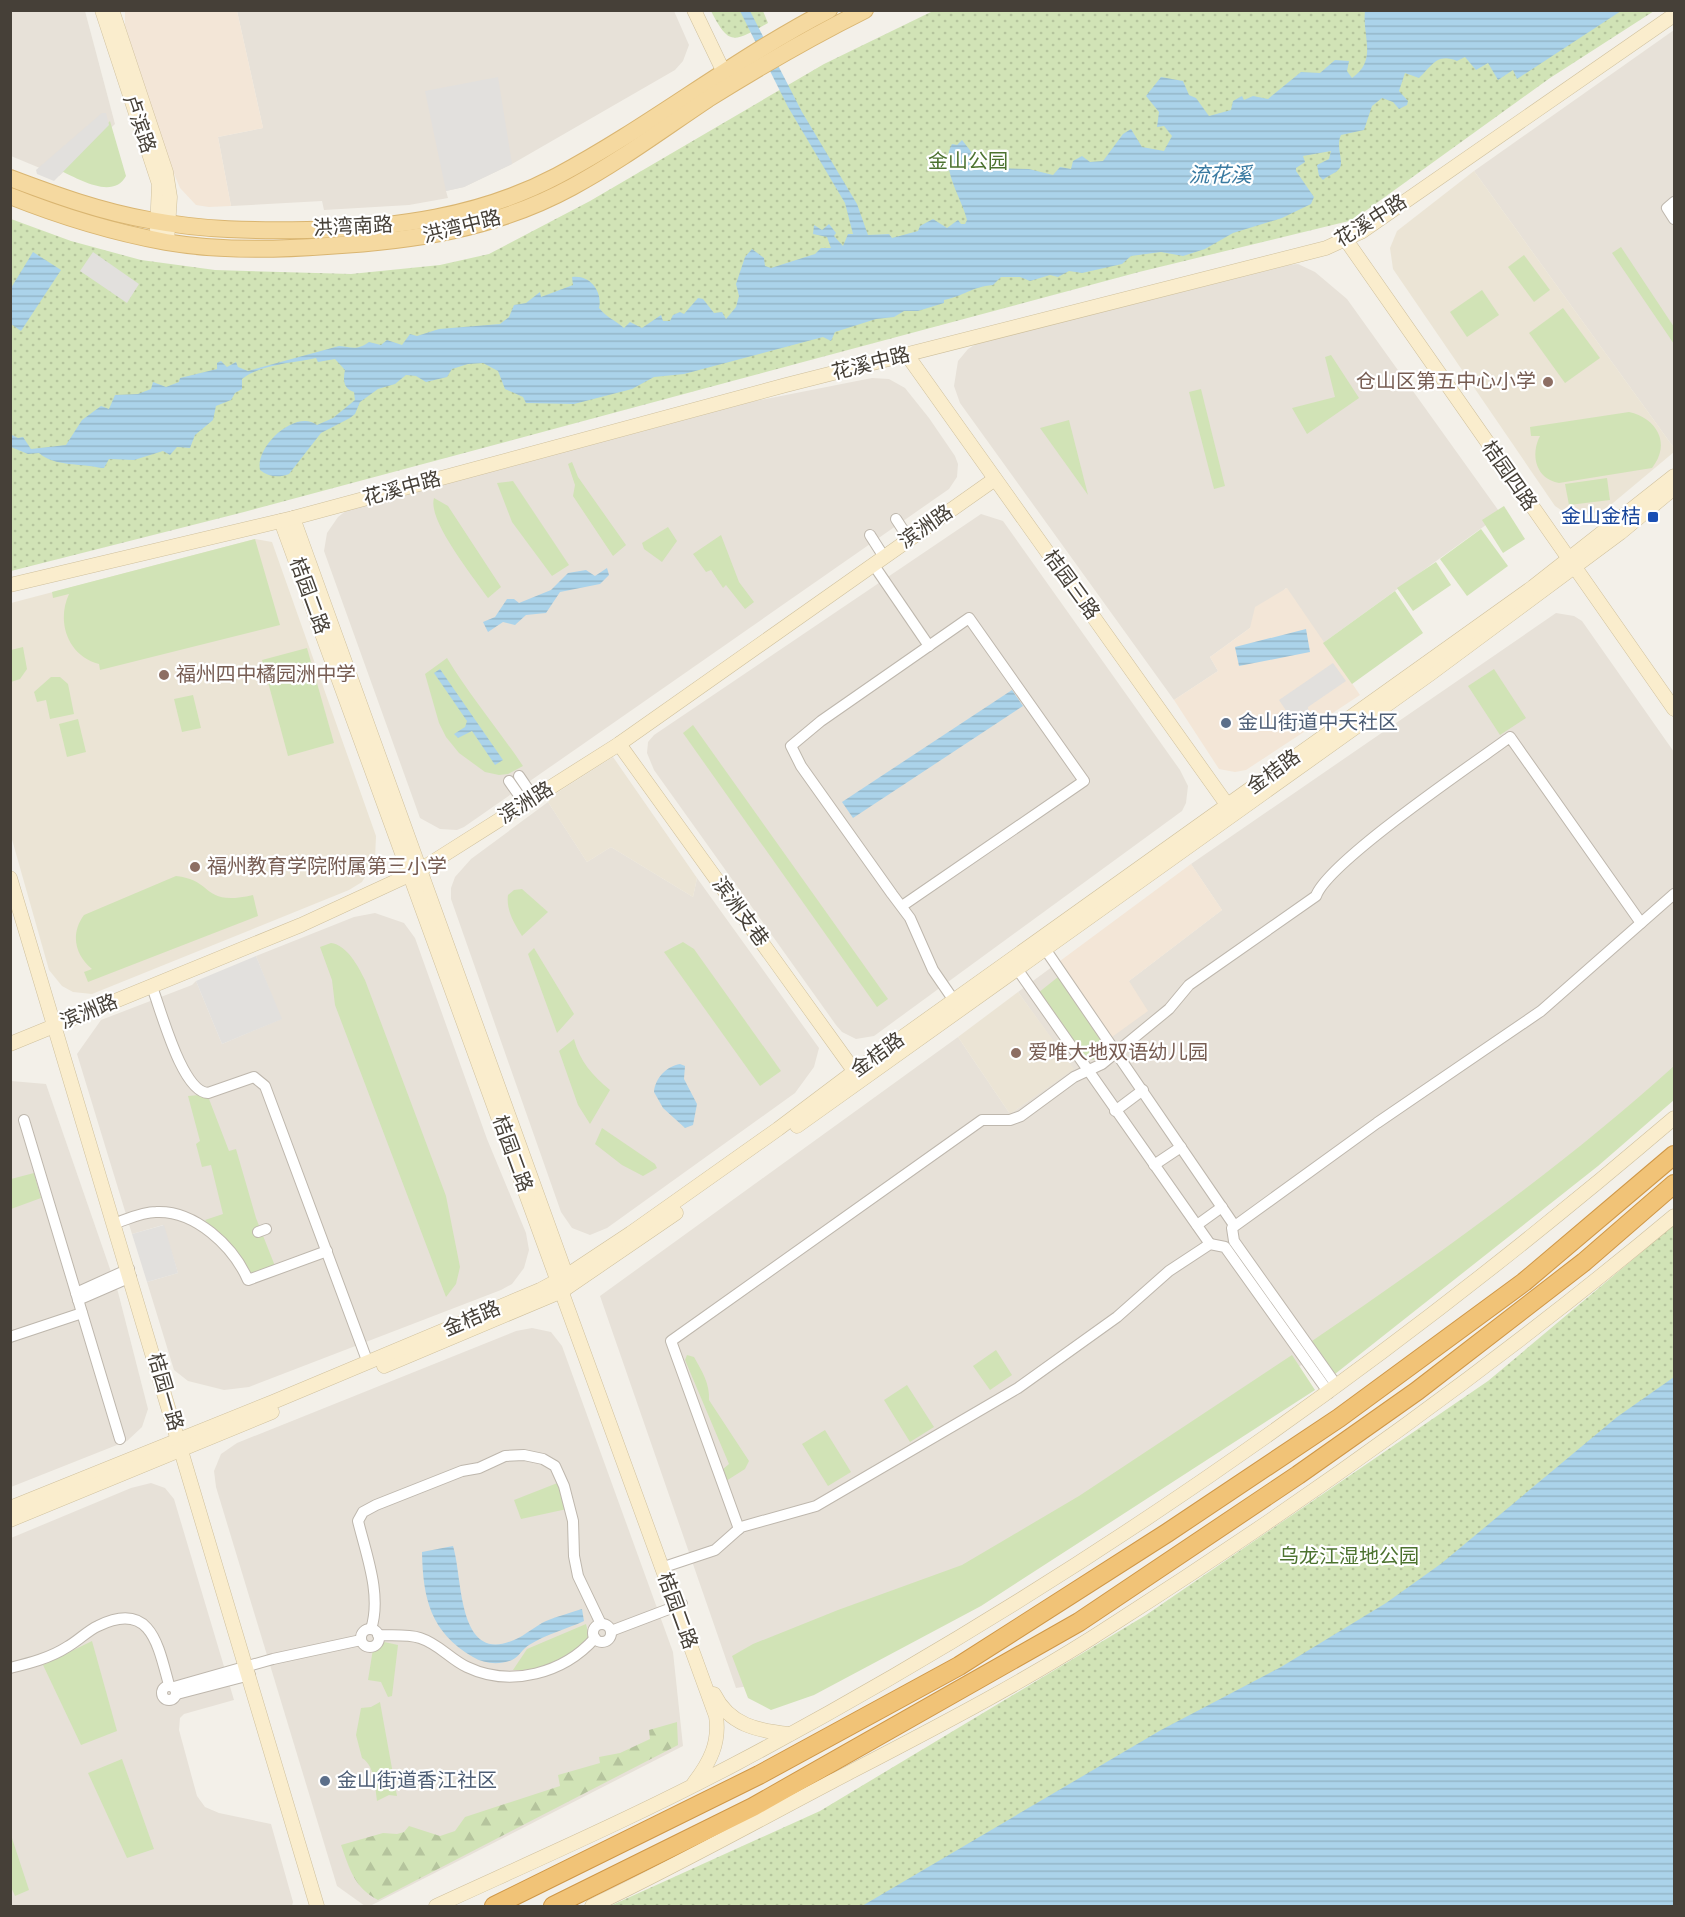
<svg xmlns="http://www.w3.org/2000/svg" width="1685" height="1917" viewBox="0 0 1685 1917" font-family="'Sofia Sans Condensed','Noto Sans SC',sans-serif">
	<style>
		.residential { fill: #e7e1d8 }
		.commercial { fill: #f3e6d7 }
		.education { fill: #ebe4d5 }
		.green { fill: #d1e3b6 }
		.forest { fill: url(#forest-firs) }
		.park { fill: url(#park-dots) }
		.parking { fill: #e2e0dd }
		.water { fill: url(#water-rules) }
		.lines { fill: none; stroke-linecap: round; stroke-linejoin: round }
		.street-casing { stroke: #beb7ad; stroke-width: 12 }
		.secondary-casing { stroke: #cfc09d; stroke-width: 15 }
		.primary-casing { stroke: #d9b571; stroke-width: 18 }
		.highway-casing { stroke: #cf9747; stroke-width: 20 }
		.street { stroke: #fff; stroke-width: 10 }
		.secondary { stroke: #faedcd; stroke-width: 14 }
		.primary { stroke: #f5d9a0; stroke-width: 16 }
		.highway { stroke: #f1c377; stroke-width: 18 }
		.education-dot { fill: #8d6e63; stroke: #fff; stroke-width: 2 }
		.transit-dot { fill: #1a4fb4; stroke: #fff; stroke-width: 2 }
		.service-dot { fill: #5c6f8a; stroke: #fff; stroke-width: 2 }
		.labels { text-anchor: middle; dominant-baseline: central; stroke-width: 4.5; stroke-linejoin: round; paint-order: stroke }
		.street-label { font-size: 20px; fill: #464038; stroke: #fff }
		.park-label { font-size: 20px; fill: #4d7330; stroke: #fff }
		.education-label { font-size: 20px; fill: #785e54; stroke: #fff; text-anchor: start }
		.transit-label { font-size: 20px; fill: #164399; stroke: #fff; text-anchor: end }
		.service-label { font-size: 20px; fill: #4e5e75; stroke: #fff; text-anchor: start }
		.water-label { font-size: 21px; font-style: italic; fill: #397aa1; stroke: #fff }
	</style>
	<defs>
		<pattern id="forest-firs" width="22" height="20" patternUnits="userSpaceOnUse" patternTransform="scale(1.5)"><rect width="22" height="20" fill="#d1e3b6"/><path d="M5 1l3.5 6h-7zM16 11l3.5 6h-7z" fill="#b5c49d"/></pattern>
		<pattern id="park-dots" width="8" height="8" patternUnits="userSpaceOnUse" patternTransform="scale(1.5)"><rect width="8" height="8" fill="#d1e3b6"/><path d="M2 2h.1M6 6h.1" fill="none" stroke="#b5c49d" stroke-width="1.8" stroke-linecap="round"/></pattern>
		<pattern id="water-rules" width="6" height="5" patternUnits="userSpaceOnUse" patternTransform="scale(1.5)"><rect width="6" height="5" fill="#abd3ea"/><path d="M0 2.5h6" fill="none" stroke="#94b6c9"/></pattern>
	</defs>
	<rect width="100%" height="100%" fill="#f3f0e9"/>
	<!-- residential -->
	<g class="residential">
		<path d="M10,11H85L115,124L59,176L11,156Z"/>
		<path d="M237,11H674L689,45L683,61L675,70L512,164L464,187L446,191L448,198L409,205L324,210L322,201L231,206L218,137L263,128Z"/>
		<path d="M1674,30V448L1474,171Z"/>
		<path d="M1298,264L1315,272L1347,299L1501,514L1323,643L1286,588L1250,628L1210,657L1218,671L1174,700L960,403L954,386L958,361L968,349L976,344L1276,266Z"/>
		<path d="M872,378L889,379L905,388L929,418L955,456L958,464L957,477L949,489L464,827L457,830L440,829L420,818L324,551L327,533L338,517L351,507L735,405Z"/>
		<path d="M981,514L1003,521L1180,770L1188,786L1186,803L1182,811L874,1036L856,1039L842,1032L836,1025L654,770L647,753L648,742L654,735Z"/>
		<path d="M1556,613L1574,616L1582,621L1674,752V1081L1347,1334L1098,1503L781,1681L736,1688L600,1296L958,1037L1010,1114L1073,1069L1018,992L1060,961L1113,1036L1129,981L1222,910L1191,864Z"/>
		<path d="M548,802L587,862L611,847L693,897L697,878L819,1048L814,1067L795,1093L607,1228L590,1235L572,1228L561,1212L451,899V888L455,877L471,859Z"/>
		<path d="M375,913L404,923L415,938L487,1139L526,1233L529,1250L524,1268L512,1284L501,1290L249,1387L224,1390L188,1381L174,1370L147,1282L178,1273L163,1225L132,1234L77,1054L101,1020L192,985L196,981L222,1044L281,1019L256,956L354,917Z"/>
		<path d="M11,1081L46,1084L118,1292L148,1409L142,1427L127,1441L11,1487Z"/>
		<path d="M532,1328L551,1332L562,1346L673,1652L683,1746L370,1906H365L337,1886L216,1487L214,1471L221,1454L237,1443L516,1331Z"/>
		<path d="M151,1483L165,1488L174,1499L234,1700L184,1714L180,1718L179,1730L197,1796L205,1807L219,1813L271,1824L293,1902L292,1906H11V1538L131,1488Z"/>
	</g>
	<!-- commercial -->
	<g class="commercial">
		<path d="M125,10L237,11L263,128L218,137L231,206L209,207L196,205L180,188L170,164L125,26Z"/>
		<path d="M1287,588L1360,695L1246,770L1235,772L1219,769L1174,700L1218,671L1210,657L1250,628L1255,607Z"/>
		<path d="M1191,864L1222,910L1129,981L1148,1011L1112,1037L1060,961Z"/>
	</g>
	<!-- education -->
	<g class="education">
		<path d="M1474,171L1674,448V452L1607,508L1597,512L1580,516L1567,514L1555,506L1393,269L1390,248L1397,231Z"/>
		<path d="M255,539L272,542L376,836L375,859L362,882L349,890L92,994L73,992L62,986L49,970L11,836V603Z"/>
		<path d="M613,757L697,878L693,897L611,847L587,862L548,802L555,794Z"/>
		<path d="M1018,992L1074,1069L1010,1114L958,1037Z"/>
	</g>
	<!-- green -->
	<g class="green">
		<path d="M110,121L126,176C113,200 79,179 61,171Z"/>
		<path d="M1621,247L1674,327V344L1612,253Z"/>
		<path d="M1524,255L1550,290L1534,302L1508,267Z"/>
		<path d="M1482,290L1499,315L1467,337L1450,312Z"/>
		<path d="M1563,308L1600,358L1565,383L1529,333Z"/>
		<path d="M1331,355L1359,398L1307,434L1292,408L1335,397L1325,357Z"/>
		<path d="M1201,389L1225,486L1214,489L1189,392Z"/>
		<path d="M1629,412C1656,418 1672,443 1652,468L1559,483C1536,479 1530,455 1540,436H1531L1530,427Z"/>
		<path d="M1069,420L1088,495L1040,428Z"/>
		<path d="M572,462L578,477L626,545L613,556L573,496L575,485L568,464Z"/>
		<path d="M1607,478L1610,500L1569,505L1565,484Z"/>
		<path d="M513,481L569,565L552,576L512,522L497,483Z"/>
		<path d="M434,498L448,506L501,587L488,598C474,578 427,520 434,498Z"/>
		<path d="M1504,506L1525,539L1503,553L1482,520Z"/>
		<path d="M668,527L677,541L662,562L644,549L642,543Z"/>
		<path d="M1481,529L1508,566L1467,596L1440,559Z"/>
		<path d="M721,535L739,582L754,602L745,609L726,585L723,588L711,570L706,572L693,554Z"/>
		<path d="M255,539L280,625L100,670L99,664C68,656 56,622 69,594L53,598L52,592Z"/>
		<path d="M1436,562L1451,585L1413,611L1397,588Z"/>
		<path d="M1395,591L1423,633L1352,684L1323,643Z"/>
		<path d="M23,647L27,669L20,679L11,682V650Z"/>
		<path d="M307,648L334,743L288,756L262,660Z"/>
		<path d="M447,658C470,696 498,729 523,766L508,774L499,775L485,772L459,753L446,737L439,723L425,674Z"/>
		<path d="M1494,669L1526,718L1500,735L1468,686Z"/>
		<path d="M51,677H60L68,684L74,714L50,719L46,700L37,702L34,692Z"/>
		<path d="M193,695L201,728L182,732L174,699Z"/>
		<path d="M78,719L86,752L67,757L59,724Z"/>
		<path d="M693,725L888,999L877,1007L683,733Z"/>
		<path d="M176,876C215,880 201,907 253,895L258,916L88,982L84,972L92,969C75,955 70,934 84,915Z"/>
		<path d="M522,889L548,912L522,936C514,923 506,910 508,895L514,890Z"/>
		<path d="M683,942L694,949L781,1071L760,1086L664,952Z"/>
		<path d="M331,943C347,945 358,966 365,980L446,1196L460,1267L456,1284L446,1297L335,1005L332,980L320,947Z"/>
		<path d="M534,948L574,1014L557,1033L528,954Z"/>
		<path d="M1058,977L1101,1038V1056L1093,1060L1083,1055L1038,993Z"/>
		<path d="M574,1039C580,1062 592,1075 610,1090L590,1124L578,1105L559,1051Z"/>
		<path d="M1674,1066V1100L1598,1166L1335,1374L1312,1341C1438,1255 1561,1168 1674,1066Z"/>
		<path d="M199,1095L209,1099L229,1151L236,1149L256,1218L275,1266L250,1274L205,1220L223,1214L211,1165L202,1167L196,1144L200,1141L188,1096Z"/>
		<path d="M602,1128L655,1164L657,1168L643,1176L622,1165L595,1144Z"/>
		<path d="M34,1173L41,1198L11,1209V1179Z"/>
		<path d="M996,1350L1012,1375L990,1390L973,1366Z"/>
		<path d="M687,1355L694,1357C702,1371 710,1384 709,1400L749,1461L745,1469L726,1481L722,1470L729,1464L685,1360Z"/>
		<path d="M1292,1355L1315,1390L981,1606L814,1695L771,1710L748,1698L732,1656L753,1644L838,1610L962,1565L1079,1496Z"/>
		<path d="M907,1385L934,1427L910,1442L884,1400Z"/>
		<path d="M825,1430L851,1472L828,1486L802,1444Z"/>
		<path d="M560,1482L567,1509L521,1519L514,1500Z"/>
		<path d="M586,1624L589,1636C573,1659 541,1671 513,1670L527,1649Z"/>
		<path d="M92,1641L117,1731L81,1745L43,1665Z"/>
		<path d="M380,1641L398,1645L392,1696L388,1697L381,1682L368,1680L373,1649L378,1647Z"/>
		<path d="M380,1702L397,1796L389,1795L377,1801C375,1787 375,1766 362,1758L356,1735L361,1708L371,1707Z"/>
		<path d="M122,1759L154,1849L127,1858L88,1773Z"/>
		<path d="M10,1832L29,1890L15,1896L11,1887Z"/>
	</g>
	<!-- forest -->
	<path class="forest" d="M677,1722L678,1745L378,1900C354,1887 350,1870 341,1845L383,1833L397,1834L404,1832L409,1826L440,1836L455,1831L465,1817L560,1786L558,1775L600,1763L599,1757L620,1753L650,1739L649,1730Z"/>
	<!-- park -->
	<g class="park">
		<path d="M711,11H763L768,23C734,41 730,48 711,11Z"/>
		<path d="M933,11H1654L1550,78L1353,220L1139,272L244,512L11,571V219L71,241L141,260L215,270L351,274L440,265L489,254L590,201L824,64Z"/>
		<path d="M1674,1225V1386L1385,1612L881,1906H610L820,1811L1146,1615L1488,1381Z"/>
	</g>
	<!-- parking -->
	<g class="parking">
		<path d="M498,77L512,164L464,187L446,191L425,91Z"/>
		<path d="M102,113H106L109,125L54,181L37,174L36,170Z"/>
		<path d="M93,252L139,284L127,303L80,271Z"/>
		<path d="M1333,663L1346,681L1308,707L1309,718L1297,727L1279,700Z"/>
		<path d="M256,956L282,1019L222,1044L196,981Z"/>
		<path d="M164,1225L178,1273L147,1282L132,1234Z"/>
	</g>
	<!-- water -->
	<g class="water">
		<path d="M740,11H750L802,112L857,204L868,235L889,234L892,238L918,231L920,226L933,219L947,228L958,220L961,224H965L967,220C962,198 939,167 952,144L957,145L962,140L984,168L1029,169L1053,175L1060,167L1071,169L1073,161L1082,156L1090,162L1103,161L1123,134L1131,129L1142,147L1164,151L1172,136L1164,126L1157,127L1159,112L1146,96L1161,77L1183,81L1189,95L1196,98L1209,116L1231,110L1233,101L1242,96L1244,100L1253,96L1268,99L1301,72L1320,73L1335,60L1349,61L1347,71L1352,78C1378,60 1362,36 1365,11H1621L1517,79L1513,70L1498,80L1488,63L1476,70L1465,57L1457,61C1437,52 1431,67 1419,78L1405,73L1399,91L1408,101L1407,105L1399,109L1393,102L1382,98L1372,106L1364,130L1341,135C1335,147 1345,162 1339,169C1335,174 1328,175 1323,180L1319,176L1317,165L1329,159L1331,151L1303,156L1305,162L1296,168V171L1314,197L1311,204L1282,218L1233,233L1205,249L1183,256L1161,252L1131,256L1122,264L1082,273L1069,271L1058,277L1050,275L1030,281L1020,277H1001L993,285C971,287 964,296 944,300V303L918,311H904L894,317L876,319L835,332L831,341L823,337L684,374L654,377L632,389L574,404L526,403L523,397L505,389L498,371L483,363L468,364L452,369L447,377L426,382L416,376L406,375L395,384L378,389L360,402L355,414L350,418L321,433L289,474C279,478 268,477 260,470C255,446 296,409 317,425L333,418L355,400L354,392C343,388 343,380 345,370L335,359L318,362L316,358C294,363 261,364 242,379V389L235,393L231,400L216,406L213,420L195,435L190,448L177,447L170,455L163,451L134,460L109,459L104,468H101C81,463 55,467 39,453L28,454L11,447L10,434L18,438L23,437L31,449L66,445L82,420L101,406L109,409L115,395L138,394L151,389L153,382L166,387L179,382L180,378L217,369V363L221,361L227,367L236,362L238,367L248,371L339,346C351,347 357,351 369,342L381,345L387,340L402,345L410,334L417,336L439,329L500,324L509,317L514,305L526,303L540,292L541,297L573,285L572,277C590,274 603,292 599,308C606,317 615,320 624,328L630,322L642,328L661,315L663,321H670L673,315L680,312L684,314L698,298L703,299L714,313L722,312L726,319L736,307L739,296L736,284L745,257L752,249L764,258L765,266L771,268L815,254L821,248H831L827,237L813,234L814,225L822,230L829,224L836,233L834,236L843,246L848,234H853L845,203L788,107Z"/>
		<path d="M33,252L61,270L21,331L11,324V288Z"/>
		<path d="M607,568L609,575L600,584L560,592L546,613L526,615L515,625L503,622L488,632L483,622L495,617L507,599H514L519,603L551,590L568,573L586,570L595,576Z"/>
		<path d="M1306,629L1310,652L1239,666L1235,647Z"/>
		<path d="M440,669L503,760L495,765L472,731L458,738L454,734L465,727L467,721L434,673Z"/>
		<path d="M1012,690L1023,706L853,818L842,802Z"/>
		<path d="M680,1064L685,1066L684,1079L697,1104L693,1125L685,1128L663,1108L654,1092C655,1078 667,1066 680,1064Z"/>
		<path d="M1674,1377V1906H862L1161,1730L1281,1667L1386,1603L1442,1563L1617,1417Z"/>
		<path d="M453,1546C463,1578 457,1665 514,1640C526,1635 535,1626 546,1621C558,1616 570,1613 582,1609L584,1621C567,1629 546,1634 529,1645C523,1648 519,1657 512,1660C500,1665 484,1664 473,1657C430,1632 423,1598 422,1552Z"/>
	</g>
	<g class="lines">
		<!-- street casing -->
		<g class="street-casing">
			<g id="street">
				<path d="M1674,202L1667,208L1674,219"/>
				<path d="M896,519L909,539"/>
				<path d="M870,535L884,557"/>
				<path d="M873,564L929,646"/>
				<path d="M519,776L534,798"/>
				<path d="M509,781L525,804"/>
				<path d="M902,906L1084,781L969,618L821,721L791,746L801,766L892,894L910,918L933,970L957,1005"/>
				<path d="M1041,943L1234,1225"/>
				<path d="M1013,963L1210,1244"/>
				<path d="M152,987C161,1010 182,1092 208,1093L254,1077L265,1086L368,1363"/>
				<path d="M1115,1111L1143,1090"/>
				<path d="M24,1120L120,1439"/>
				<path d="M1154,1165L1181,1147"/>
				<path d="M116,1223C128,1219 142,1212 156,1212C195,1210 233,1246 248,1280L327,1251"/>
				<path d="M1197,1225L1222,1207"/>
				<path d="M258,1232L266,1229"/>
				<path d="M76,1293L129,1269"/>
				<path d="M78,1300L131,1277"/>
				<path d="M10,1337L82,1313"/>
				<path d="M1337,1386L1234,1241L1232,1228L1377,1123L1541,1011L1674,894"/>
				<path d="M739,1529L671,1341L982,1120H1010L1021,1116L1074,1077L1102,1064L1169,1009L1189,985L1316,896C1328,862 1473,764 1510,737L1641,923"/>
				<path d="M661,1568L715,1550L741,1527L816,1506L1018,1388L1117,1317L1169,1271L1210,1244L1225,1247L1329,1393"/>
				<circle cx="602" cy="1633" r="9"/>
				<circle cx="370" cy="1638" r="9"/>
				<path d="M371,1629C382,1595 366,1554 358,1521L363,1512L376,1505L462,1471L479,1468L505,1456L524,1455L543,1459L555,1466L564,1486L573,1521L574,1556L578,1576L601,1624"/>
				<path d="M611,1631L682,1604"/>
				<path d="M378,1635C392,1636 407,1634 420,1638C439,1644 450,1659 467,1667C511,1688 564,1673 595,1638"/>
				<path d="M10,1668C30,1663 50,1658 67,1647C78,1641 87,1631 98,1626C151,1600 158,1645 169,1685"/>
				<circle cx="169" cy="1693" r="7"/>
				<path d="M174,1687L273,1659L361,1640"/>
				<path d="M177,1694L250,1675"/>
			</g>
		</g>
		<!-- secondary casing -->
		<g class="secondary-casing">
			<g id="secondary">
				<path d="M102,10L159,184L157,230"/>
				<path d="M112,10L166,172L170,197L167,242"/>
				<path d="M694,10L728,81"/>
				<path d="M1346,240L1674,709"/>
				<path d="M907,355L1233,813"/>
				<path d="M293,518L569,1283"/>
				<path d="M281,521L716,1716C720,1743 710,1762 694,1783"/>
				<path d="M10,585L293,518L786,385L1326,248L1361,232L1674,15"/>
				<path d="M619,744L860,1079"/>
				<path d="M10,878L317,1906"/>
				<path d="M10,1044L301,925L420,870L619,744L995,479"/>
				<path d="M797,1126L1430,674L1620,533L1674,488"/>
				<path d="M384,1366L562,1291L676,1213"/>
				<path d="M10,1508L273,1402L540,1290L566,1276L631,1233L778,1129L855,1071L1533,587L1674,476"/>
				<path d="M10,1520L272,1412"/>
				<path d="M714,1694C729,1725 758,1731 790,1734"/>
				<path d="M436,1906C536,1860 639,1815 737,1763C1073,1585 1385,1365 1674,1118"/>
				<path d="M592,1906C674,1867 753,1823 833,1781C929,1731 1025,1682 1115,1623C1309,1499 1498,1363 1674,1216"/>
			</g>
		</g>
		<!-- primary casing -->
		<g class="primary-casing">
			<g id="primary">
				<path d="M10,178C55,195 102,212 149,220C202,230 254,231 307,230C395,228 479,217 557,176C651,126 734,59 829,10"/>
				<path d="M10,196C60,216 112,232 166,242C218,251 274,250 327,246C413,241 495,229 572,187C620,161 663,129 708,99C759,67 811,37 865,10"/>
			</g>
		</g>
		<!-- highway casing -->
		<g class="highway-casing">
			<g id="highway">
				<path d="M494,1906L759,1775L959,1666L1167,1533L1339,1418L1524,1282L1674,1155"/>
				<path d="M553,1906L753,1807L1079,1622L1298,1475L1417,1391L1584,1262L1674,1184"/>
			</g>
		</g>
		<!-- street -->
		<use href="#street" class="street"/>
		<!-- secondary -->
		<use href="#secondary" class="secondary"/>
		<!-- primary -->
		<use href="#primary" class="primary"/>
		<!-- highway -->
		<use href="#highway" class="highway"/>
	</g>
	<!-- markers -->
	<g class="education-dot">
		<circle cx="1548" cy="382" r="6"/>
		<circle cx="164" cy="675" r="6"/>
		<circle cx="195" cy="867" r="6"/>
		<circle cx="1016" cy="1053" r="6"/>
	</g>
	<rect class="transit-dot" x="1647" y="511" width="12" height="12" rx="3"/>
	<g class="service-dot">
		<circle cx="1226" cy="723" r="6"/>
		<circle cx="325" cy="1781" r="6"/>
	</g>
	<g class="labels">
		<!-- street labels -->
		<g class="street-label">
			<text transform="translate(139 124) rotate(71)">卢滨路</text>
			<text transform="translate(1371 221) rotate(-32)">花溪中路</text>
			<text transform="translate(353 227) rotate(-3)">洪湾南路</text>
			<text transform="translate(462 227) rotate(-14)">洪湾中路</text>
			<text transform="translate(871 364) rotate(-14)">花溪中路</text>
			<text transform="translate(1509 476) rotate(55)">桔园四路</text>
			<text transform="translate(402 489) rotate(-15)">花溪中路</text>
			<text transform="translate(926 527) rotate(-35)">滨洲路</text>
			<text transform="translate(1071 585) rotate(54)">桔园三路</text>
			<text transform="translate(309 596) rotate(70)">桔园二路</text>
			<text transform="translate(1274 772) rotate(-36)">金桔路</text>
			<text transform="translate(526 803) rotate(-32)">滨洲路</text>
			<text transform="translate(740 912) rotate(54)">滨洲支巷</text>
			<text transform="translate(89 1012) rotate(-22)">滨洲路</text>
			<text transform="translate(878 1055) rotate(-36)">金桔路</text>
			<text transform="translate(512 1154) rotate(70)">桔园二路</text>
			<text transform="translate(472 1319) rotate(-23)">金桔路</text>
			<text transform="translate(165 1392) rotate(74)">桔园一路</text>
			<text transform="translate(677 1611) rotate(70)">桔园二路</text>
		</g>
		<!-- park labels -->
		<g class="park-label">
			<text x="968" y="162">金山公园</text>
			<text x="1349" y="1557">乌龙江湿地公园</text>
		</g>
		<!-- education labels -->
		<g class="education-label">
			<text x="1536" y="382" text-anchor="end">仓山区第五中心小学</text>
			<text x="176" y="675">福州四中橘园洲中学</text>
			<text x="207" y="867">福州教育学院附属第三小学</text>
			<text x="1028" y="1053">爱唯大地双语幼儿园</text>
		</g>
		<!-- transit labels -->
		<g class="transit-label">
			<text x="1641" y="517">金山金桔</text>
		</g>
		<!-- service labels -->
		<g class="service-label">
			<text x="1238" y="723">金山街道中天社区</text>
			<text x="337" y="1781">金山街道香江社区</text>
		</g>
		<!-- water labels -->
		<g class="water-label">
			<text x="1220" y="175">流花溪</text>
		</g>
	</g>
	<!-- border -->
	<rect width="1685" height="1917" fill="none" stroke="#464038" stroke-width="24"/>
</svg>
